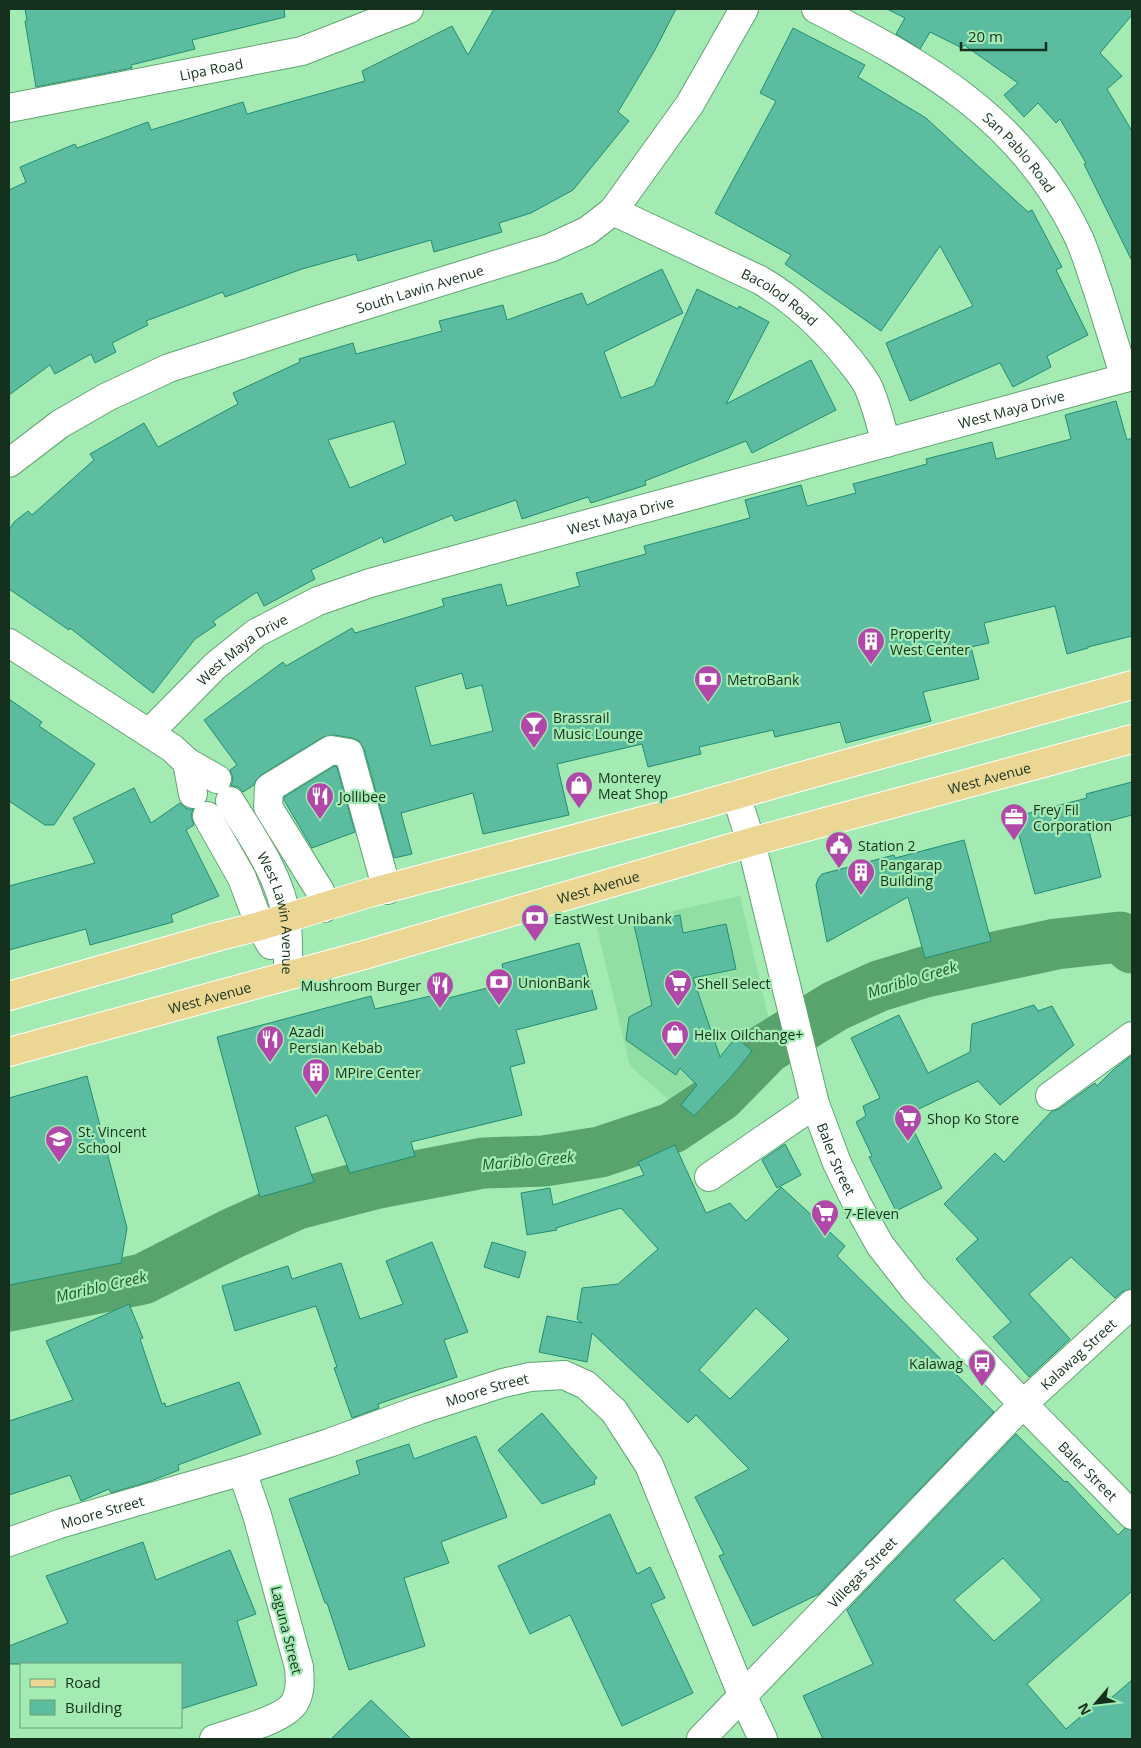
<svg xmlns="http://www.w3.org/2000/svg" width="1141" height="1748" viewBox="0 0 1141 1748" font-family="'Open Sans',sans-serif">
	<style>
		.built { fill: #91dfa4 }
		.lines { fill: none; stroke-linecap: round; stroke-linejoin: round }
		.river { stroke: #59a46d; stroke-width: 51 }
		.building { fill: #5bbc9f; stroke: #228d71; fill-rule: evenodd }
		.minor-casing { stroke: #61a572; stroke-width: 30 }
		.major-casing { stroke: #fff; stroke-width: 30 }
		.minor { stroke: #fff; stroke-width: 28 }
		.major { stroke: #ecd693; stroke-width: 28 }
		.labels { text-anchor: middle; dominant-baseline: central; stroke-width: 4.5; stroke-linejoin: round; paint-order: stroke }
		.street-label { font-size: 14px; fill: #15311d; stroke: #a3eab3 }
		.poi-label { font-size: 14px; fill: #15311d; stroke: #a3eab3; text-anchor: start }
		.water-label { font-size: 15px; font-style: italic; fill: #1f5630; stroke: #a3eab3 }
	</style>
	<rect width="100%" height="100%" fill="#a3eab3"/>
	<!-- built -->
	<path class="built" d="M740,896L772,1033L724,1088L684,1113L630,1066L597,928Z"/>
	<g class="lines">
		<!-- river -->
		<path class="river" d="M9,1306L143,1279L231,1234L297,1204L374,1184L483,1163L544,1161L600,1152L672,1128L720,1096L767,1048L835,1006L879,986L925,972L1056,944L1120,937L1132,948"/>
	</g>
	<!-- building -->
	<g class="building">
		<path d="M25,9H284L285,17L192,40L195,49L131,65L132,68L36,87L25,21H27Z"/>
		<path d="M494,9H676L655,50L618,112L629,121L573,190L531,213L499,223L502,232L434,252L431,240L358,261L356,254L302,269L225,297L223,292L146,321L148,325L112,343L116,352L95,363L91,354L55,374L50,365L9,395V190L26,182L20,167L75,144L77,148L148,122L151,130L243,102L247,114L365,81L362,71L452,26L468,55Z"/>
		<path d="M887,9H1132V15L1100,53L1122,76L1107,89L1132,131V261L1084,164L1086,163L1060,119L1056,123L1038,103L1024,117L1004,95L1018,83L964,45L962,48L930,32L920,49L896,34L905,18Z"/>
		<path d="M793,28L865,65L858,77L926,118L1028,212L1032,210L1062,267L1056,270L1088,335L1047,356L1051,367L1013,387L1000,363L910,401L886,343L973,306L940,246L881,331L785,264L791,255L715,213L776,101L760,93Z"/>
		<path d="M662,269L683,313L604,352L621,398L654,386L697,289L738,309L739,306L769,322L726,404L811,360L836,410L752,453L746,441L645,481L646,485L591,503L588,497L522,519L516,500L455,521L452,515L384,543L382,537L311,570L315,579L264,606L257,592L213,621L216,625L195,639L153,693L70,628L69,630L9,589V530L14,522L28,511L32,515L94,460L90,454L144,423L158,447L238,404L233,393L300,362L299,359L353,343L356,354L442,331L439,321L503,305L507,320L582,293L587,305ZM394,421L406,464L350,488L328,440Z"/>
		<path d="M1116,401L1127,440L1132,438V636L1088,647V648L1067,654L1055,606L984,623L989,643L971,647L979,679L923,692L931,721L846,743L840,722L775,737L773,730L699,747L701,754L648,767L642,744L557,764L569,815L483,834L473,793L401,813L412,854L394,858L364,749L359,741L352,738L334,735L323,737L261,775L256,780L254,785L243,792L238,787L231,786L233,778L230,770L237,765L204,720L283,662L286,666L352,628L355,633L444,606L442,599L501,584L507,606L580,586L576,573L646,554L644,546L750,518L745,500L801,485L807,506L856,493L853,484L927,464L926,459L992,442L996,459L1071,439L1065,415ZM462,673L466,689L482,685L493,731L431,746L415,687Z"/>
		<path d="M9,699L42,722L39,726L95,764L54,825H45L9,801Z"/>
		<path d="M334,766L337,767L355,832L312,848L284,800V797Z"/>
		<path d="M1132,782V815L1088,827L1101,877L1035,894L1014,817L1087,798L1086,794Z"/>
		<path d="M134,788L151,823L180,803L187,809H193L191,816L194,825L186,830L219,896L171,915L173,922L90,945L86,929L9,950V886L95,863L73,818Z"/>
		<path d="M964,840L991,941L925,958L908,897L827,942L816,885L818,879L822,874L894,855L895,858Z"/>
		<path d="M680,915L683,933L726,924L736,969L693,978L720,1057L736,1037L752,1051L732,1076L694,1116L681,1105L697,1085L680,1068L676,1075L626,1040L629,1017L652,1005L634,925Z"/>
		<path d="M579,943L597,1009L516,1030L525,1063L510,1067L522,1115L411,1142L415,1156L350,1173L327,1115L295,1127L314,1182L260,1197L217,1037L371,996L375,1009L439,994L441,1000L506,983L502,964Z"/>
		<path d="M1034,1005L1038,1011L1052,1006L1074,1045L1000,1105L978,1081L906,1115L942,1188L896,1211L869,1157L872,1156L856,1122L866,1116L863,1106L880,1098L851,1038L899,1015L928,1073L970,1052L972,1024Z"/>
		<path d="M1132,1055V1289L1122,1292L1115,1298L1071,1257L1029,1294L1070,1339L1029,1377L993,1337L1011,1322L956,1259L978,1239L944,1204L995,1153L1004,1162L1052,1111L1059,1109L1095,1083L1097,1086L1113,1070Z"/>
		<path d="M87,1076L127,1228L121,1263L9,1285V1098Z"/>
		<path d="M785,1144L801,1175L777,1188L762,1160Z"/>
		<path d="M675,1145L706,1213L730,1203L746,1221L781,1187L845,1246L837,1256L994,1412L819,1594L753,1626L719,1556L724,1554L695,1497L749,1469L696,1415L688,1423L592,1333L587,1362L539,1352L547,1316L582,1323L577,1319L582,1288L618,1284L658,1249L621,1208L556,1228L557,1230L527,1235L521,1193L550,1188L553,1205L644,1175L638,1162ZM756,1308L789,1339L730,1399L699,1370Z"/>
		<path d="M432,1242L468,1332L444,1340L457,1377L378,1404L379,1408L352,1418L334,1368L337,1367L316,1306L235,1331L222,1286L288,1266L292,1279L341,1263L360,1319L403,1304L386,1261Z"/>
		<path d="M492,1242L526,1252L519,1278L484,1267Z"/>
		<path d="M129,1304L143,1338L140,1339L162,1404L165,1403L166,1407L239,1382L261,1434L178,1465L179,1470L151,1481L111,1493L109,1489L81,1501L70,1475L9,1495V1421L73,1400L46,1341Z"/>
		<path d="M542,1413L597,1478L594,1480L595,1484L542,1504L498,1450Z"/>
		<path d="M1016,1434L1065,1482L1067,1481L1118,1535L1125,1528L1132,1530V1591L1027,1684L1066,1729L1107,1694L1111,1698L1132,1680V1739H823L803,1696L873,1664L847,1610ZM1003,1558L1042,1600L994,1641L954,1600Z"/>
		<path d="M476,1436L507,1517L441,1542L449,1563L404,1578L425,1646L349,1670L327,1603H325L289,1499L360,1474L356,1461L409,1444L414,1459Z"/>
		<path d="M610,1514L637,1574L650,1567L665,1598L651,1604L693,1693L622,1726L570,1615L530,1634L498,1566Z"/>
		<path d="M143,1542L156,1580L230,1550L256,1614L237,1621L257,1685L181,1709V1664H9V1646L68,1623L46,1576Z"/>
		<path d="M371,1700L411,1739H331Z"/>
	</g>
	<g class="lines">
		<!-- minor casing -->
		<g class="minor-casing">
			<g id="minor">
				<path id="s1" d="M816,9C926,65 1021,118 1077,234C1086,252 1091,272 1098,291C1107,320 1116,349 1125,378"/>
				<path id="s2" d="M9,108L302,51L409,9"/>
				<path id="s3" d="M613,211L760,280C796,301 825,329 851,362C858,371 866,380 870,391C877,408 881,426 886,443"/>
				<path id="s4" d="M9,463L60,424L107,397L169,368L324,318L550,248L587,231L613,211L690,104L744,9"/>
				<path d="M9,643L172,748L187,762L217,779"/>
				<path id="s5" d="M149,733L215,666L256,633L318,601L370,583L1132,376"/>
				<path d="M187,762L193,794"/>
				<path id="s6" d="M736,795L751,842L815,1104L837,1163L857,1204L880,1245L915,1290L1023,1404L1132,1515"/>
				<path id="s7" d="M230,801C251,835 281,877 286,917C289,936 288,956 288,975"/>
				<path d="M207,816L242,878L260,926L271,945"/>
				<path d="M324,908L320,891L268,807L269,788L331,750L349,753L387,890"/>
				<path d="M1050,1096L1132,1036"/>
				<path d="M709,1177L815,1104"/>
				<path id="s8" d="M9,1542L59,1524L242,1471L329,1443L419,1410L503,1383L530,1377L564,1375L586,1385L614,1411L649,1465L743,1697L763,1739"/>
				<path d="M214,1739C234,1732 285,1720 295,1702C301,1691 300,1679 299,1667L257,1515L242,1471"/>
				<path id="s9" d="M701,1739L1023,1404L1132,1304"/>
			</g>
		</g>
		<!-- major casing -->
		<g class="major-casing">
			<g id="major">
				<path d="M9,996L220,936L260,926L369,893L684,810L799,777L1132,685"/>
				<path id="s10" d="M9,1052L364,955L751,842L1132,739"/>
			</g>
		</g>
		<!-- minor -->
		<use href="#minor" class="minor"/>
		<!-- major -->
		<use href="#major" class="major"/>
	</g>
	<!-- icons -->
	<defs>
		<g id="building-pin" transform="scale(1.4375)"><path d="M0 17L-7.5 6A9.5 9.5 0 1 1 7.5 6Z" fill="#b147a9" stroke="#a3eab3"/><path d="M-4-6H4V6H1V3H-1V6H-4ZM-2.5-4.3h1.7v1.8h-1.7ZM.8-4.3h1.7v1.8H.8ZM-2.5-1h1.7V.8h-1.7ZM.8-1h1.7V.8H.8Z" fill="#fff"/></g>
		<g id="bank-pin" transform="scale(1.4375)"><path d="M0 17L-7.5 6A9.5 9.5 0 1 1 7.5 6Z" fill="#b147a9" stroke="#a3eab3"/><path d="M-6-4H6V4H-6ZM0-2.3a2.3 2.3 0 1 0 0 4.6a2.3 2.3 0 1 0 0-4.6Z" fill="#fff"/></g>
		<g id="bar-pin" transform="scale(1.4375)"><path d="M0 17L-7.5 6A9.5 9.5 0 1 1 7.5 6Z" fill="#b147a9" stroke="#a3eab3"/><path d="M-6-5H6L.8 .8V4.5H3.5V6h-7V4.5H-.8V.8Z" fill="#fff"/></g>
		<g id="shop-pin" transform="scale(1.4375)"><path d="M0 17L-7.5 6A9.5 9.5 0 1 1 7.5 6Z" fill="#b147a9" stroke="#a3eab3"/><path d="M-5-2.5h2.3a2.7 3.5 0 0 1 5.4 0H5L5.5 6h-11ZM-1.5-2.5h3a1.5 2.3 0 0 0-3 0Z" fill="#fff"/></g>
		<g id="restaurant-pin" transform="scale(1.4375)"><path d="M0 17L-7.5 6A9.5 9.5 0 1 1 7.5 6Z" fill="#b147a9" stroke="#a3eab3"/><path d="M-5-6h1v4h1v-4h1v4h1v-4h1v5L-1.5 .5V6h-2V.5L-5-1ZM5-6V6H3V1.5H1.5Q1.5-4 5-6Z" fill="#fff"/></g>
		<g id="office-pin" transform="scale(1.4375)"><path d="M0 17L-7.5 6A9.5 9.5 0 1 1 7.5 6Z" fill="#b147a9" stroke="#a3eab3"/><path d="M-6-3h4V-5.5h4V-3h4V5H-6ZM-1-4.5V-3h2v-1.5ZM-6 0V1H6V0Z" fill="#fff"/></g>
		<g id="civic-pin" transform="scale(1.4375)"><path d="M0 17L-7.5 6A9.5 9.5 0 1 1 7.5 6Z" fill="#b147a9" stroke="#a3eab3"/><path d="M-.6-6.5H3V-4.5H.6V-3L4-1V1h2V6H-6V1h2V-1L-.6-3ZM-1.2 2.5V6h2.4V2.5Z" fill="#fff"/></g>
		<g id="supermarket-pin" transform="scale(1.4375)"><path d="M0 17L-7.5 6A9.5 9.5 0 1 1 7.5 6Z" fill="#b147a9" stroke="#a3eab3"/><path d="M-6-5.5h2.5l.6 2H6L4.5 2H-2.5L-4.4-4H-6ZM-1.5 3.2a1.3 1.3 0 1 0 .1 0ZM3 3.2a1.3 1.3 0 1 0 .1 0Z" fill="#fff"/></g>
		<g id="school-pin" transform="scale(1.4375)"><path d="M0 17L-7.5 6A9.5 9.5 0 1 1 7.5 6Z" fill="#b147a9" stroke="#a3eab3"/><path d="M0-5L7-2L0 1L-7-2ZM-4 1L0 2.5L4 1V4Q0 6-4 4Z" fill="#fff"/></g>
		<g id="bus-pin" transform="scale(1.4375)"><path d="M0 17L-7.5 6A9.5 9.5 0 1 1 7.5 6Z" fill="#b147a9" stroke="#a3eab3"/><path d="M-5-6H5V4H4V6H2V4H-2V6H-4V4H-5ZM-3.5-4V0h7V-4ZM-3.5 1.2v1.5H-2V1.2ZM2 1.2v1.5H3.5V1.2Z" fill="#fff"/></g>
	</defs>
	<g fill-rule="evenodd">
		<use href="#building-pin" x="871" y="641"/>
		<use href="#bank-pin" x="708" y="679"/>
		<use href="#bar-pin" x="534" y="725"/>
		<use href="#shop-pin" x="579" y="785"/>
		<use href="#restaurant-pin" x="320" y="796"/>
		<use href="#office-pin" x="1014" y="817"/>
		<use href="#civic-pin" x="839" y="845"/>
		<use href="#building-pin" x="861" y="872"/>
		<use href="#bank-pin" x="535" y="918"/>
		<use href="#bank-pin" x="499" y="982"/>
		<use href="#supermarket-pin" x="678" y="983"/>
		<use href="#restaurant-pin" x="440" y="985"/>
		<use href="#shop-pin" x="675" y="1034"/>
		<use href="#restaurant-pin" x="270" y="1039"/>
		<use href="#building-pin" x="316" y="1072"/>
		<use href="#supermarket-pin" x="908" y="1118"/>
		<use href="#school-pin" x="59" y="1139"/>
		<use href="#supermarket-pin" x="825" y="1213"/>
		<use href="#bus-pin" x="982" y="1363"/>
	</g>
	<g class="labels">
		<!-- street labels -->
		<g class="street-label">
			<text stroke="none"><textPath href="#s2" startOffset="206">Lipa Road</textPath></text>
			<text stroke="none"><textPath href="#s1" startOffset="251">San Pablo Road</textPath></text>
			<text stroke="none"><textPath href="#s4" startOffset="450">South Lawin Avenue</textPath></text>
			<text stroke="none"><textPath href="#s3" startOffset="188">Bacolod Road</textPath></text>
			<text stroke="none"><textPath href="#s5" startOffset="936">West Maya Drive</textPath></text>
			<text stroke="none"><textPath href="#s5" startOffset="531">West Maya Drive</textPath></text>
			<text stroke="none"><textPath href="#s5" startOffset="126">West Maya Drive</textPath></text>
			<text stroke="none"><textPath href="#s10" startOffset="1018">West Avenue</textPath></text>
			<text stroke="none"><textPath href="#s10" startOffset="612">West Avenue</textPath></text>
			<text stroke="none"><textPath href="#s7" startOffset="124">West Lawin Avenue</textPath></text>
			<text stroke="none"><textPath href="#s10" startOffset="208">West Avenue</textPath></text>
			<text stroke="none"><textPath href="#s6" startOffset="378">Baler Street</textPath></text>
			<text stroke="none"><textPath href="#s9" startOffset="539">Kalawag Street</textPath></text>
			<text stroke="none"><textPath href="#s8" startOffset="502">Moore Street</textPath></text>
			<text stroke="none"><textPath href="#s6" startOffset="782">Baler Street</textPath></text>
			<text stroke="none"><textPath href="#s8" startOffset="98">Moore Street</textPath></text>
			<text stroke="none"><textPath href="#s9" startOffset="232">Villegas Street</textPath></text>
			<text transform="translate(287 1630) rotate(76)">Laguna Street</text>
		</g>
		<!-- poi labels -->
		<g class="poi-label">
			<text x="890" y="633">Properity<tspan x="890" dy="16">West Center</tspan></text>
			<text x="727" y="679">MetroBank</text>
			<text x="553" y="717">Brassrail<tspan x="553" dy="16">Music Lounge</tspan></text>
			<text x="598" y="777">Monterey<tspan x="598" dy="16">Meat Shop</tspan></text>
			<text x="339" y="796">Jollibee</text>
			<text x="1033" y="809">Frey Fil<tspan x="1033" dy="16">Corporation</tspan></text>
			<text x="858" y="845">Station 2</text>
			<text x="880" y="864">Pangarap<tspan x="880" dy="16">Building</tspan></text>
			<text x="554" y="918">EastWest Unibank</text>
			<text x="518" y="982">UnionBank</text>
			<text x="697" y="983">Shell Select</text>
			<text x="421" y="985" text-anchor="end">Mushroom Burger</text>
			<text x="289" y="1031">Azadi<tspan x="289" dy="16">Persian Kebab</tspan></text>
			<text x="694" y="1034">Helix Oilchange+</text>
			<text x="335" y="1072">MPire Center</text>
			<text x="927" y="1118">Shop Ko Store</text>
			<text x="78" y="1131">St. Vincent<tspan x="78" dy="16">School</tspan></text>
			<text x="844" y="1213">7-Eleven</text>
			<text x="963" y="1363" text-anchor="end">Kalawag</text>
		</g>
		<!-- water labels -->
		<g class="water-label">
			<text transform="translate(912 979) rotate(-17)">Mariblo Creek</text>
			<text transform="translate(528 1160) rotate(-5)">Mariblo Creek</text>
			<text transform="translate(101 1286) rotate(-13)">Mariblo Creek</text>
		</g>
	</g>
	<!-- border -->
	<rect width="1141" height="1748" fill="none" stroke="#15311d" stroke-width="20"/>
	<!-- legend -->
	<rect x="20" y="1663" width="162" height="65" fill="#a3eab3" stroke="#6aa077"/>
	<rect x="30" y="1679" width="25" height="8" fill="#ecd693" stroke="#6aa077"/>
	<text x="65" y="1688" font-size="15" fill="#15311d">Road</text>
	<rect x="30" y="1700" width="25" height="15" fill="#5bbc9f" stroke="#6aa077"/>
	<text x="65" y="1713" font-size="15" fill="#15311d">Building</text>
	<!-- north arrow -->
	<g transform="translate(1096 1703) rotate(242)" stroke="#a3eab3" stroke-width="4" paint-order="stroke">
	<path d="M0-4L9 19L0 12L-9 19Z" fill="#15311d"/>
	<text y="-8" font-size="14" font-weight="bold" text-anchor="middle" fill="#15311d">N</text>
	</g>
	<!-- scale -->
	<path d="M961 42v8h85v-8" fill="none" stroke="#15311d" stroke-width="2.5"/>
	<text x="968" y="42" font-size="15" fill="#15311d" stroke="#a3eab3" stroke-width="4" paint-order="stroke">20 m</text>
</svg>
